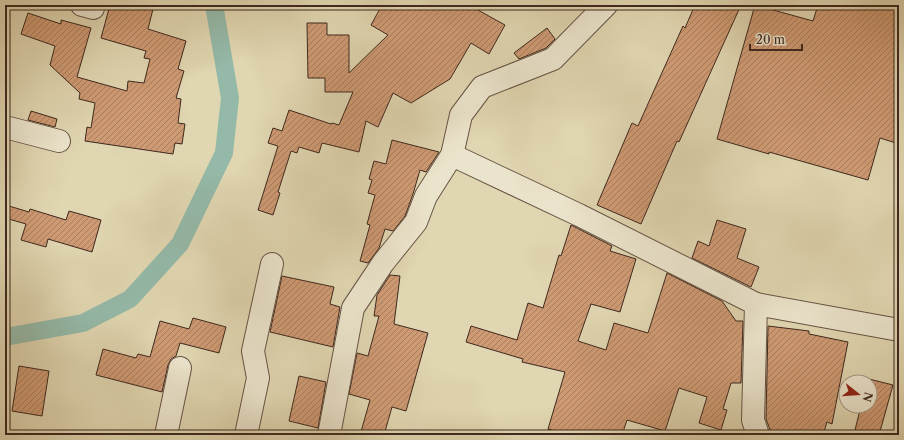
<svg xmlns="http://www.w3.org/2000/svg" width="904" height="440" viewBox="0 0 904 440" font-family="'Libre Caslon Text',serif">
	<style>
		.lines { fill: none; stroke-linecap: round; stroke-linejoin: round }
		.canal { stroke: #94b9a8; stroke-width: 18 }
		.building { fill: url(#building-hatch); stroke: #3f281f }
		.minor-casing { stroke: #675444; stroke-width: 24 }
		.minor { stroke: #ebe4cc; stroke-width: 22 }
	</style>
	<defs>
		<pattern id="building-hatch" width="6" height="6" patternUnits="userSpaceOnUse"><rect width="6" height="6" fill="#ce9a73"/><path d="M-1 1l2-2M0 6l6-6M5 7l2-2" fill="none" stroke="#a97e5e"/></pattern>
	</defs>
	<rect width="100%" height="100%" fill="#e0d6b1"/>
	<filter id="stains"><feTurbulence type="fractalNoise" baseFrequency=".005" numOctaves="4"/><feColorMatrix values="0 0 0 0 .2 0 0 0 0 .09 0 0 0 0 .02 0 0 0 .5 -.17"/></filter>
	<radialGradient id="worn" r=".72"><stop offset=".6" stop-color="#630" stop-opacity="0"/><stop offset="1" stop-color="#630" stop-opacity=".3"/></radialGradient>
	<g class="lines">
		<!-- canal -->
		<path class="canal" d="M5,337L83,323L130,299L180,244L224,153L230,98L214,5"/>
	</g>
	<!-- building -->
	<g class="building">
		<path d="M110,5H154L148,29L186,41L178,69L184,71L176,98L181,99L178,123L185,124L182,144L175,143L173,154L85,141L87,127L91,128L95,103L79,99L80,93L50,65L55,46L21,34L28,13L61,24V20L91,28L77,77L127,91L128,81L144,83L150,59L144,58L146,51L101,38Z"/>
		<path d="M382,5H469L505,25L489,54L471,43L450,79L411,103L393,93L378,127L366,121L359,152L322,143L319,153L299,147L297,153L291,151L278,192L280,193L273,215L258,210L278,146L268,143L273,128L282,131L289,110L331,124L332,123L339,125L353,92H325V78H308L307,23H327V35H349V73L388,35L371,25Z"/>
		<path d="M695,5H741L679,142L677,141L641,224L597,205L632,123L638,126L683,26L685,28Z"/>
		<path d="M755,5L813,21L818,5H899V144L880,138L868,180L769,152V154L717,139Z"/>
		<path d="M547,28L555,39L546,48L519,59L514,53Z"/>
		<path d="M31,111L57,119L55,127L28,120Z"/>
		<path d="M392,140L439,152L426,172L420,170L413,194L405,216L393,231L385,229L379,248L368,263L360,261L370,225L367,224L375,195L368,193L372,180L369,179L374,161L386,164Z"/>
		<path d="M9,206L29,212L30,209L66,220L69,211L101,220L92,252L48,239L46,247L21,240L26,224L5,218Z"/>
		<path d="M717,220L746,229L737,258L759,267L751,287L692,258L698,241L709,246Z"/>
		<path d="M571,225L612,246L610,251L636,259L620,312L591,304L578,341L606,350L614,323L648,333L667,273L722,301L736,321H743L741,383H731L723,409L727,410L721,430L699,423L707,397L679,388L665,431L627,420L622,435H569L548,429L565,372L522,362L523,359L466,342L471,326L517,340L528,303L543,308L559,255L561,256Z"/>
		<path d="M390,275L400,276L394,324L428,333L406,411L392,407L384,435H360L370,400L349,394L357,353L368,356L379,316H374L377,295Z"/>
		<path d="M282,276L334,287L330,304L340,307L333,347L270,332Z"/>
		<path d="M193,318L226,327L219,353L180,343L176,356L171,359L168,365L162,392L96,375L103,349L136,358L138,354L150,357L160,321L189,329Z"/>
		<path d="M768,326L809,331V334L848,342L832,424L827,422L823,435H772L766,419Z"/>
		<path d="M19,366L49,371L42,416L12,411Z"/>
		<path d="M299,376L326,382L318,428L289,421Z"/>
		<path d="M869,379L893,385L879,435H862L863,432L855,430L861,406H870V382H868Z"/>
	</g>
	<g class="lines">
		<!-- minor casing -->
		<g class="minor-casing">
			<g id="minor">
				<path d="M82,5L93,8"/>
				<path d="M5,127L59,141"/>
				<path d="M452,155L579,215L756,304L753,420L758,435"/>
				<path d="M756,304L899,330"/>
				<path d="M166,435L180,368"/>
				<path d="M246,435L258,378L253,351L272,264"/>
				<path d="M329,435L353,308L383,263L416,222L426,196L452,155L461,115L482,87L553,59L606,5"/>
			</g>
		</g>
		<!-- minor -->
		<use href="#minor" class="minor"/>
	</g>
	<!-- margin -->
	<rect width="904" height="440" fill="none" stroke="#e0d6b1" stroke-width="20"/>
	<rect x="6" y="6" width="892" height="428" fill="none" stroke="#3f281f" stroke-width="2"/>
	<rect x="10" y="10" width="884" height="420" fill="none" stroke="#3f281f"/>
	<!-- north arrow -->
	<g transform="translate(858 394) rotate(107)"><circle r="19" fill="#ebe4cc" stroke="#a69987"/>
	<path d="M0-3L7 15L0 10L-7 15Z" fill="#8f2418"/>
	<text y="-6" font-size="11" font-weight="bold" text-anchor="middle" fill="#3f281f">N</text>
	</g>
	<!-- scale -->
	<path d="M750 44v6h52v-6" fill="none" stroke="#3f281f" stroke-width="2"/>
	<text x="756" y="44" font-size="12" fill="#3f281f" stroke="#ebe4cc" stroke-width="3" paint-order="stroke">20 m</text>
	<rect width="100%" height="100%" filter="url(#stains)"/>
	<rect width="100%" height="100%" fill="url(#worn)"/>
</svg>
